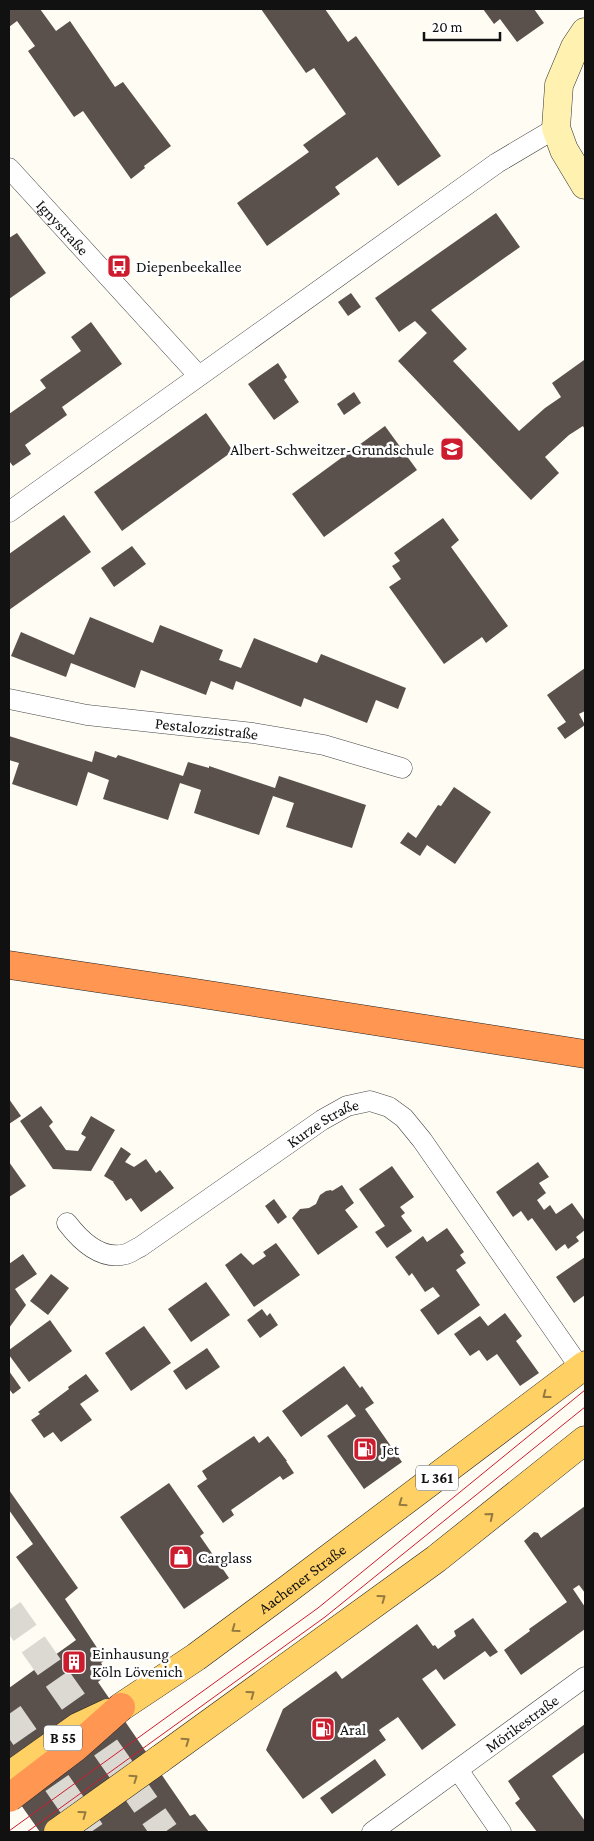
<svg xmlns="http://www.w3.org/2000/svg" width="594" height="1841" viewBox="0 0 594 1841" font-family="'Crimson Pro',serif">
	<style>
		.building { fill: #5b514c }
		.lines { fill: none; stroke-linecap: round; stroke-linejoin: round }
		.highway-tunnel { stroke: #dbd9d2; stroke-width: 28; stroke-dasharray: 28 14; stroke-linecap: butt }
		.street-casing { stroke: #444; stroke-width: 21 }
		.secondary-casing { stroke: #333; stroke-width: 29 }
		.primary-casing { stroke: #222; stroke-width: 29 }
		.highway-casing { stroke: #222; stroke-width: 29 }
		.street { stroke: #fff; stroke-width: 20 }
		.secondary { stroke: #fff1af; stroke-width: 28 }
		.primary { stroke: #ffd064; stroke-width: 28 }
		.highway { stroke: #ff9752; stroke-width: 28 }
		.tram { stroke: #ce1c2f; stroke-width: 1 }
		.primary-bridge-casing { stroke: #222; stroke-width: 29; stroke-linecap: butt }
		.highway-bridge-casing { stroke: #222; stroke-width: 29; stroke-linecap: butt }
		.primary-bridge { stroke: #ffd064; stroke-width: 28 }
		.highway-bridge { stroke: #ff9752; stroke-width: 28 }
		.oneway { stroke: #947a3f }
		.labels { text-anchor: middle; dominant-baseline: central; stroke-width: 5; stroke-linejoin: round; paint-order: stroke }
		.shield { fill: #fff; stroke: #585858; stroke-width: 1 }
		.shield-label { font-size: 15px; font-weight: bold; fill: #111 }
		.street-label { font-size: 16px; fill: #111; stroke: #fff }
		.poi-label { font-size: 16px; fill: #111; stroke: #fff; text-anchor: start }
	</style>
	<rect width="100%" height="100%" fill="#fffcf4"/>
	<!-- building -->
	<g class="building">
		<path d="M9,9H40L56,31L70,21L115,87L123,82L171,146L144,166L145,168L131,179L83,111L74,117L28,51L35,46L17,21L9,27Z"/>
		<path d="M261,9H325L348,42L356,36L441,156L398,186L377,157L335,187L340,194L267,246L237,203L309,152L303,145L346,114L314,68L306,73Z"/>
		<path d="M483,9H534L544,23L517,42L500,19L494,24Z"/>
		<path d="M496,213L520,247L431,310L467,349L453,361L519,431L545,408L561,397L552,383L584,360L585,363V430L583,426L569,435L545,457L559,473L531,500L398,361L427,333L415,321L399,332L375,298Z"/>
		<path d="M17,233L46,273L9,299V238Z"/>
		<path d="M351,293L361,307L348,316L338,302Z"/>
		<path d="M91,322L122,364L62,407L67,415L25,445L31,454L13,466L9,461V414L46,388L40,380L81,351L71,337Z"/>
		<path d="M278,363L287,377L284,380L299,402L274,420L248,384Z"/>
		<path d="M354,392L361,403L344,415L337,404Z"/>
		<path d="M206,413L233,451L122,531L94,492Z"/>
		<path d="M385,426L417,470L324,537L292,494Z"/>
		<path d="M64,515L91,552L9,610V554Z"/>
		<path d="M443,518L459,540L451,547L508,626L486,643L482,637L444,664L389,587L401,579L392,566L400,561L394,553Z"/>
		<path d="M132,546L146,564L114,587L101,568Z"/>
		<path d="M90,617L153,643L160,625L223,650L219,660L241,668L254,638L317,663L321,654L406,688L398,709L376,700L367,723L304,698L301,707L236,681L233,690L211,681L206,695L141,670L135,688L71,663L66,677L11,656L21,632L74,655Z"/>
		<path d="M585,668V711L579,714L585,725L565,739L557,728L566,722L547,695Z"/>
		<path d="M9,736L92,762L95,751L116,758L118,755L183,776L188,762L209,768V766L275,788L279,776L366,805L352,848L286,827L294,803L273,796L259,835L194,813L201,790L180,783L168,820L103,799L109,780L88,772L77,806L12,784L19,763L9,760Z"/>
		<path d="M454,787L491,812L455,864L427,845L420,856L400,843L408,832L416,838L438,805L441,806Z"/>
		<path d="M9,1099L21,1116L9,1124Z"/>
		<path d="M41,1106L53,1122L49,1126L66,1150L78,1151L86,1137L81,1134L91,1116L115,1130L91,1171L53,1169L20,1121Z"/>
		<path d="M121,1147L131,1154L125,1162L134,1167L146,1159L156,1173L160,1170L174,1188L141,1212L131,1198L126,1201L113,1182H114L104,1176Z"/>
		<path d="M9,1162L26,1186L9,1197Z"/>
		<path d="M538,1162L549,1177L539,1183L546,1193L537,1200L544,1210L550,1205L556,1214L572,1203L585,1221V1230L576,1237L579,1241L568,1249L565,1244L556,1251L532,1218L528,1221L521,1211L513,1217L496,1192Z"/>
		<path d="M392,1166L414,1197L400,1207L405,1213L401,1216L412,1231L387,1248L375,1232L385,1226L359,1189Z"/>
		<path d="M342,1185L354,1203L345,1210L358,1227L318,1255L292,1218L300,1209L309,1208L316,1204L320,1195L326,1191L331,1190L332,1191Z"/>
		<path d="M274,1199L287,1217L278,1224L265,1206Z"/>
		<path d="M447,1228L464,1252L460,1255L466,1263L456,1270L480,1305L438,1335L420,1310L440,1296L433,1287L425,1292L412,1273L409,1276L395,1257L423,1236L427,1242Z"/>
		<path d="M276,1243L300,1275L254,1307L225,1265L241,1253L253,1265L266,1256L263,1252Z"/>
		<path d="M23,1254L37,1274L15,1289L26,1305L9,1328V1264Z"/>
		<path d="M585,1257V1295L574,1303L556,1277Z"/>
		<path d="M51,1274L69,1288L48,1315L30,1301Z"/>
		<path d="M206,1282L230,1315L191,1342L168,1309Z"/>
		<path d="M262,1309L267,1316L270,1313L278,1325L260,1338L247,1320Z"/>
		<path d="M505,1313L522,1336L516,1341L539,1373L520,1386L497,1354L487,1361L479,1350L470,1356L454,1334L480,1316L488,1326Z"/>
		<path d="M50,1320L72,1351L29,1382L9,1355V1350Z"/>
		<path d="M144,1326L171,1363L131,1391L105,1353Z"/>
		<path d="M207,1348L220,1367L186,1390L173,1371Z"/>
		<path d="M344,1366L360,1388L362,1386L374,1403L365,1409L402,1462L364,1489L327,1436L356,1416L347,1404L301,1437L282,1411Z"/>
		<path d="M9,1371L21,1388L13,1394L9,1389Z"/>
		<path d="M86,1374L99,1391L80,1404L92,1420L61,1442L53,1432L44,1438L31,1420L40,1414L38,1412L69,1389L68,1387Z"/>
		<path d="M254,1436L259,1443L268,1436L287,1461H286L294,1473L283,1480L280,1476L244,1501L231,1510L234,1515L223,1523L197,1486L207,1479L202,1471Z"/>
		<path d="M169,1483L204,1533L200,1536L229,1578L184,1609L120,1517Z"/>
		<path d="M9,1490L78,1588L65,1599L105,1660L101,1663L108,1674L98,1682L190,1816L195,1814L209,1832H40L9,1788V1688L76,1640L16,1557L33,1544L9,1510Z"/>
		<path d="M585,1506V1593L579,1585L573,1589L585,1607V1629L521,1675L504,1650L530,1631L529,1629L567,1602L524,1541L534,1532L538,1533L541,1538Z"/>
		<path d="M473,1618L498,1652L490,1657L485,1651L444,1680L436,1669L422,1679L456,1725L422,1750L398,1717L379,1730L386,1740L303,1799L266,1750L283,1709L336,1671L342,1679L417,1624L433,1646L435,1645L438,1649L456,1636L454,1631Z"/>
		<path d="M585,1724V1752L552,1776L585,1821V1832H537L515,1803L520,1799L508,1781Z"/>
		<path d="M375,1759L386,1775L332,1814L320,1798Z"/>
	</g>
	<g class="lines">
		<!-- highway-tunnel -->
		<g class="highway-tunnel">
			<path d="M9,1610L165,1832"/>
			<path d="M9,1714L91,1832"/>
		</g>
		<!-- street casing -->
		<g class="street-casing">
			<g id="street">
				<path id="s1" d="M9,168L198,375"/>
				<path d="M9,512L497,163L556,128"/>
				<path id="s2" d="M9,699L87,715L253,733L324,745L402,768"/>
				<path id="s3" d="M67,1223C80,1240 101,1261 126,1254C130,1253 135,1249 140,1247L322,1120L347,1106L370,1101L389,1107L404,1118L422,1140L581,1369"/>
				<path d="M458,1770L501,1832"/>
				<path id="s4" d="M372,1832L585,1677"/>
			</g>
		</g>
		<!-- secondary casing -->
		<g class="secondary-casing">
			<path id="secondary" d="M585,32L575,47L559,85L556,128L564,150L585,185"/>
		</g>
		<!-- primary casing -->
		<g class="primary-casing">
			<g id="primary">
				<path id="s5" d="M121,1707L196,1657L288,1589L585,1365"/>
				<path d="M160,1759L436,1559L585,1440"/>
			</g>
		</g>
		<!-- highway casing -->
		<g class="highway-casing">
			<path id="highway" d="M9,965L183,991L585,1054"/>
		</g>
		<!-- street -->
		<use href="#street" class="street"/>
		<!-- secondary -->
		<use href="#secondary" class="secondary"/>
		<!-- primary -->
		<use href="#primary" class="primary"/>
		<!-- highway -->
		<use href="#highway" class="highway"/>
		<!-- tram -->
		<g class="tram">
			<path d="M9,1831L318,1608L585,1390"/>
			<path d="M27,1832L325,1617L585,1407"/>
		</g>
		<!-- primary-bridge casing -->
		<g class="primary-bridge-casing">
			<g id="primary-bridge">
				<path d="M9,1776L78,1727L108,1713"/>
				<path d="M58,1832L160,1759"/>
			</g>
		</g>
		<!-- highway-bridge casing -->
		<g class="highway-bridge-casing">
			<path id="highway-bridge" d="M9,1798L76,1747L121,1707"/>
		</g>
		<!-- primary-bridge -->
		<use href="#primary-bridge" class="primary-bridge"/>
		<!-- highway-bridge -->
		<use href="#highway-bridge" class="highway-bridge"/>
	</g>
	<!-- one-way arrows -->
	<defs><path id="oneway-chevron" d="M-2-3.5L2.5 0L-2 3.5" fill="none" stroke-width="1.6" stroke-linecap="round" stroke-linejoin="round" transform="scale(1.25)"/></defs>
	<g class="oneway">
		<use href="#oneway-chevron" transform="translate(546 1395) rotate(143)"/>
		<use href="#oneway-chevron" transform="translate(402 1503) rotate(145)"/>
		<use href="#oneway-chevron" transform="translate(490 1516) rotate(-39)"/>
		<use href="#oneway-chevron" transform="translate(382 1598) rotate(-36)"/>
		<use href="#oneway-chevron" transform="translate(235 1629) rotate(144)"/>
		<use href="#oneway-chevron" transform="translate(251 1694) rotate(-36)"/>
		<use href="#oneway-chevron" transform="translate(186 1741) rotate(-35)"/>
		<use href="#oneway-chevron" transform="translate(134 1778) rotate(-35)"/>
		<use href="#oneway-chevron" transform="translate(83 1814) rotate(-36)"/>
	</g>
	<!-- icons -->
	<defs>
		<g id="bus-square" transform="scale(1.25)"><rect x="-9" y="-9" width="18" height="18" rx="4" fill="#ce1c2f" stroke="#fff"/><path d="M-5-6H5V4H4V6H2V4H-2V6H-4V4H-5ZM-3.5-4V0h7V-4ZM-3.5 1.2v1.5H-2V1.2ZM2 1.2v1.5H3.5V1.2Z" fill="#fff"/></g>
		<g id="school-square" transform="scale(1.25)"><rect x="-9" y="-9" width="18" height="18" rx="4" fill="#ce1c2f" stroke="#fff"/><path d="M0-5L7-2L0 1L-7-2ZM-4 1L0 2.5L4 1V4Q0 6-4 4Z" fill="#fff"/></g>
		<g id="fuel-square" transform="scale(1.25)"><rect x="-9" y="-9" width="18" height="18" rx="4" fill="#ce1c2f" stroke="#fff"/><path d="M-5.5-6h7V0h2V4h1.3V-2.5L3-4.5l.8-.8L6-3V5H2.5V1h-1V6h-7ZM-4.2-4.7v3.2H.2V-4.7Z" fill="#fff"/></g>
		<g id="shop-square" transform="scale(1.25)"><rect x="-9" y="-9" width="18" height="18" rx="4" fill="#ce1c2f" stroke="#fff"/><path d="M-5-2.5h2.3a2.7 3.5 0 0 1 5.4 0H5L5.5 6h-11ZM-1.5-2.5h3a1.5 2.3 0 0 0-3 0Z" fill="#fff"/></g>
		<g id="building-square" transform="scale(1.25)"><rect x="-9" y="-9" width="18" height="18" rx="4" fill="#ce1c2f" stroke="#fff"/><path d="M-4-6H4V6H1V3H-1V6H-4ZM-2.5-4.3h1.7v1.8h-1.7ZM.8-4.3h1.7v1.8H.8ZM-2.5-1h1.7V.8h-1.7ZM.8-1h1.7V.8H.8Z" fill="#fff"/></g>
	</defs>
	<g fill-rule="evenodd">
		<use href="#bus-square" x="119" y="266"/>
		<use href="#school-square" x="452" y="449"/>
		<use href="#fuel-square" x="365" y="1449"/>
		<use href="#shop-square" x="181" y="1557"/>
		<use href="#building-square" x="74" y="1662"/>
		<use href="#fuel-square" x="323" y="1729"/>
	</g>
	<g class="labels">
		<!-- shield labels -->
		<g class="shield">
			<rect x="416" y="1465.5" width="42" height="25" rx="4"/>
			<rect x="44" y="1725.5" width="38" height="25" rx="4"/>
		</g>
		<g class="shield-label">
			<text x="437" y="1478">L 361</text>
			<text x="63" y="1738">B 55</text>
		</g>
		<!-- street labels -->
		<g class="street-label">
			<text stroke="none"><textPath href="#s1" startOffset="80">Ignystraße</textPath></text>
			<text stroke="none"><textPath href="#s2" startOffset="200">Pestalozzistraße</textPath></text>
			<text stroke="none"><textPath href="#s3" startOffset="308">Kurze Straße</textPath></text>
			<text stroke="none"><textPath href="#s5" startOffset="222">Aachener Straße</textPath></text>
			<text stroke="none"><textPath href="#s4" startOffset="185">Mörikestraße</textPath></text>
		</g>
		<!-- poi labels -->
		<g class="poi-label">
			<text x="136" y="266">Diepenbeekallee</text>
			<text x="434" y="449" text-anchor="end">Albert-Schweitzer-Grundschule</text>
			<text x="382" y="1449">Jet</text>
			<text x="198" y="1557">Carglass</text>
			<text x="92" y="1653">Einhausung<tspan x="92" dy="18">Köln Lövenich</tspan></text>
			<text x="340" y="1729">Aral</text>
		</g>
	</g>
	<!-- border -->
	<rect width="594" height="1841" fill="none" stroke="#111111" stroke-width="20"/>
	<!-- scale -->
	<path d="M424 32v8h76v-8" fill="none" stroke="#111111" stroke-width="2.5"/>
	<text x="432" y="32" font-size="15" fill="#111111" stroke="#ffffff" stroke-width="4" paint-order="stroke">20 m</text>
</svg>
